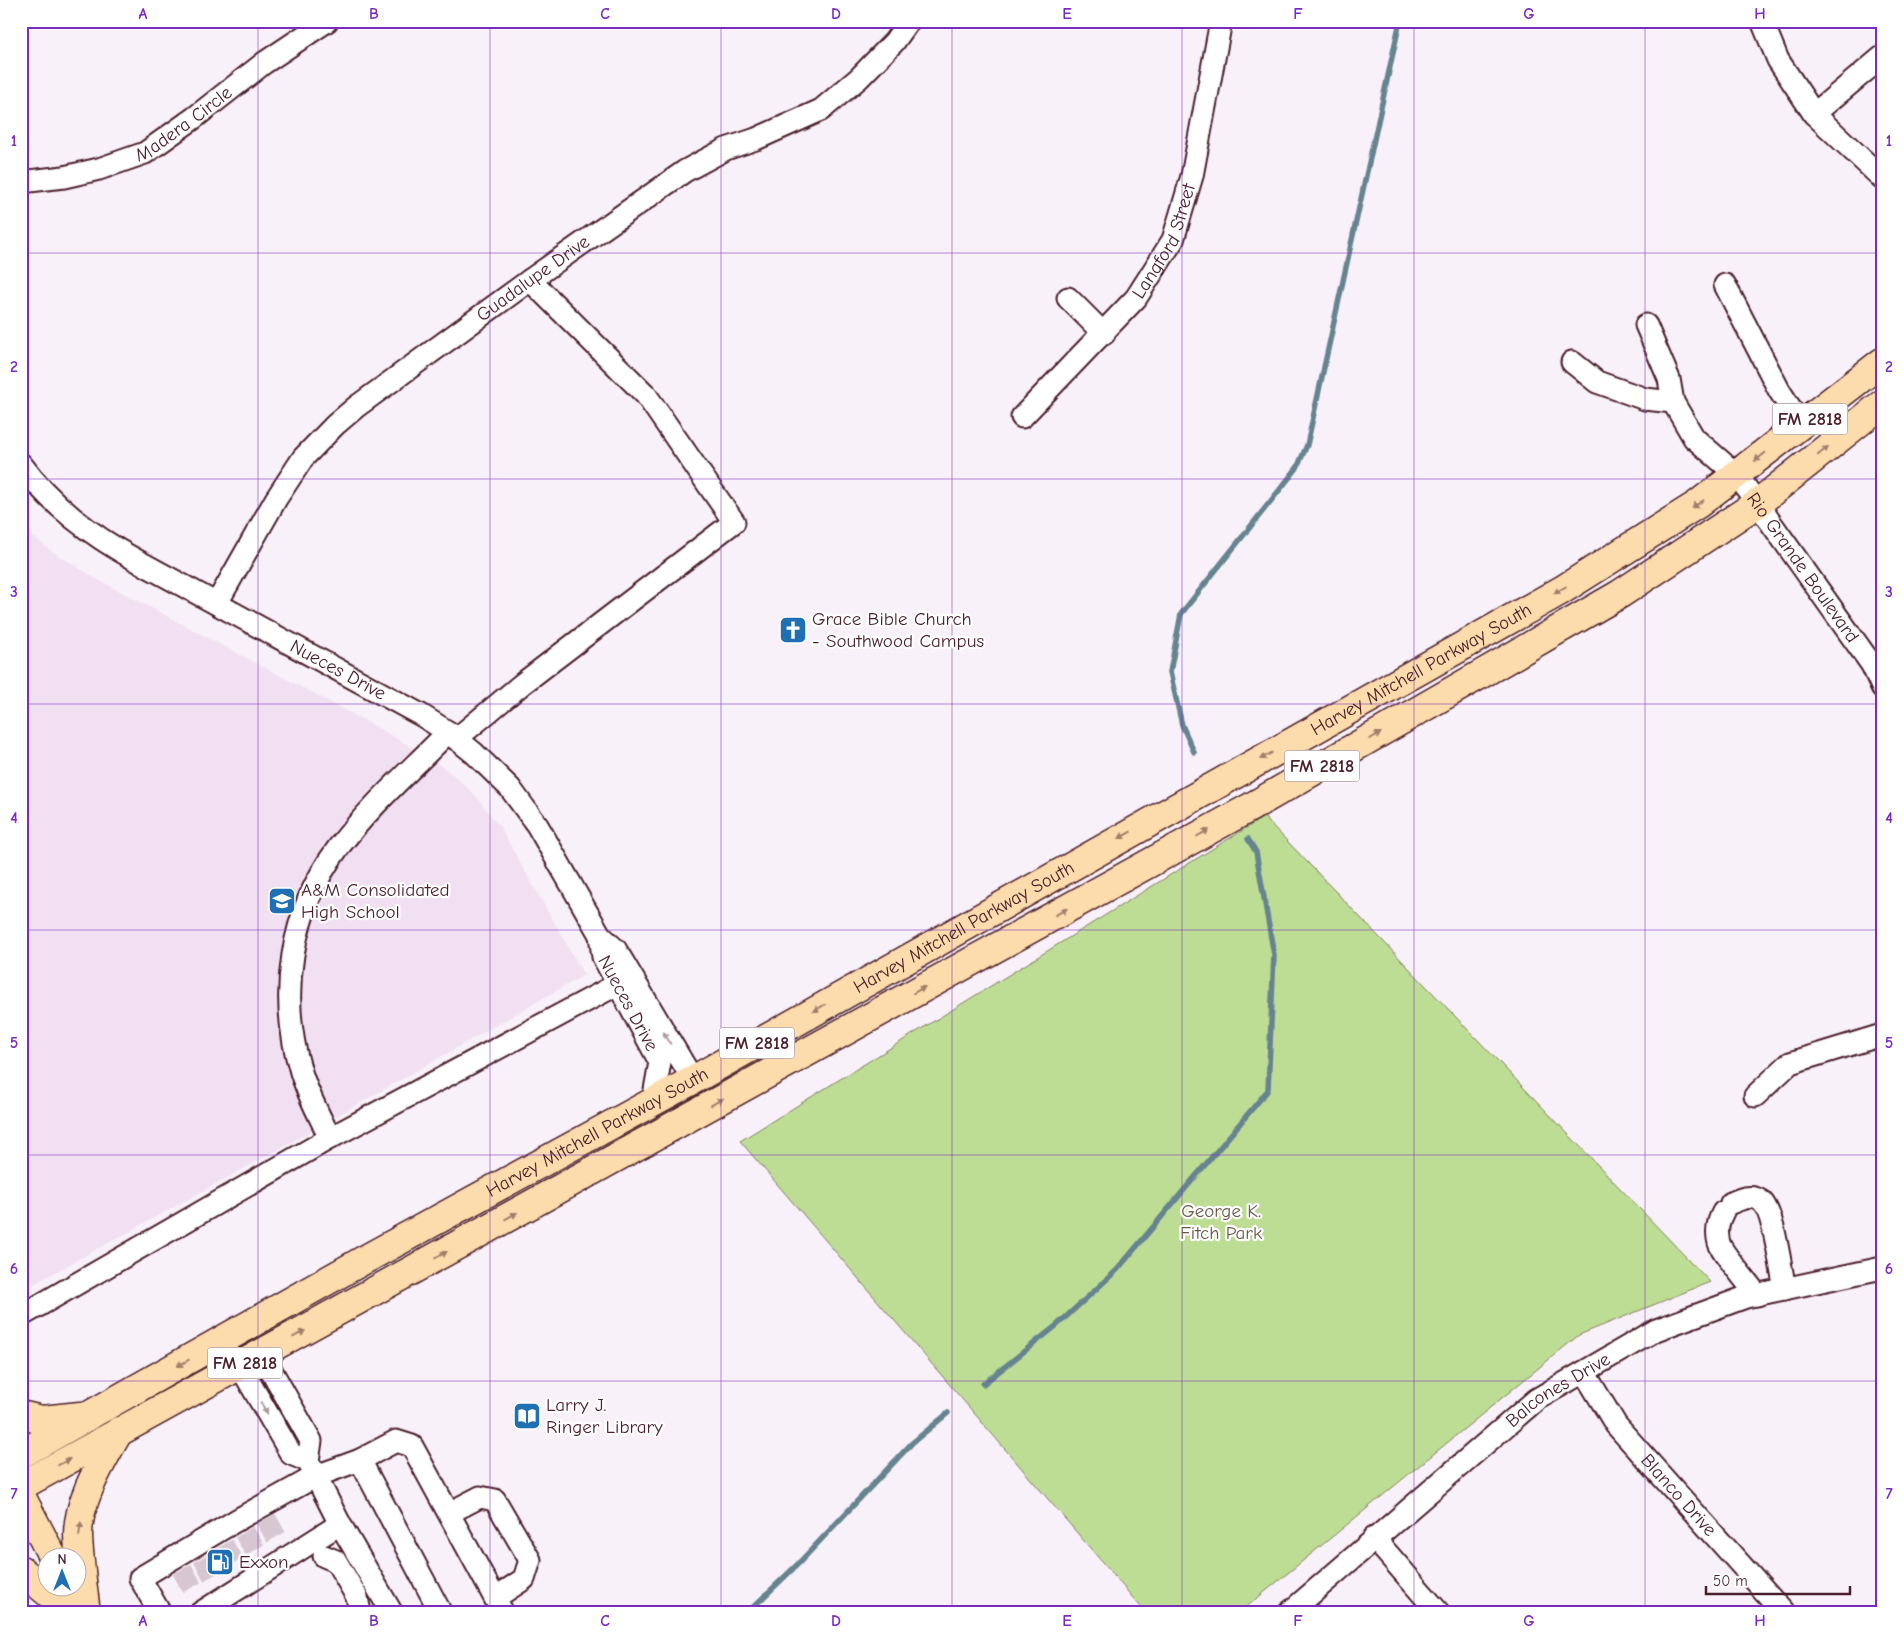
<svg xmlns="http://www.w3.org/2000/svg" width="1903" height="1634" viewBox="0 0 1903 1634" font-family="'Comic Neue',sans-serif">
	<style>
		.built { fill: #f1e0f2 }
		.green { fill: #bddd95; stroke: #847e60 }
		.lines { fill: none; stroke-linecap: round; stroke-linejoin: round }
		.stream { stroke: #668490; stroke-width: 5.5 }
		.minor-tunnel { stroke: #d6c7d0; stroke-width: 21; stroke-dasharray: 21 11; stroke-linecap: butt }
		.minor-casing { stroke: #4a1f2b; stroke-width: 25 }
		.major-casing { stroke: #4a1f2b; stroke-width: 31 }
		.highway-casing { stroke: #4a1f2b; stroke-width: 31 }
		.minor { stroke: #fff; stroke-width: 21 }
		.major { stroke: #fcdcac; stroke-width: 28 }
		.highway { stroke: #fcdcac; stroke-width: 28 }
		.oneway { fill: #a37e6c }
		.oneway2 { fill: #ae9aa0 }
		.grid { fill: none; stroke: #7b2cbf; stroke-width: 1; stroke-opacity: 0.55 }
		.labels { text-anchor: middle; dominant-baseline: central; stroke-width: 4.5; stroke-linejoin: round; paint-order: stroke }
		.shield { fill: #fff; stroke: #80626b; stroke-width: 1 }
		.shield-label { font-size: 18px; font-weight: bold; fill: #4a1f2b }
		.street-label { font-size: 19px; fill: #4a1f2b; stroke: #fff }
		.poi-label { font-size: 19px; fill: #4a1f2b; stroke: #fff; text-anchor: start }
		.park-label { font-size: 19px; fill: #6c584b; stroke: #fff }
		.neatline { fill: none; stroke: #7b2cbf; stroke-width: 2 }
		.grid-label { font-size: 16px; text-anchor: middle; font-weight: bold; fill: #7b2cbf }
	</style>
	<rect width="100%" height="100%" fill="#f9f1f9"/>
	<filter id="ink" filterUnits="userSpaceOnUse"><feTurbulence type="fractalNoise" baseFrequency=".02" numOctaves="2"/><feDisplacementMap in="SourceGraphic" scale="10" xChannelSelector="R" yChannelSelector="G"/><feConvolveMatrix kernelMatrix="1 2 1 2 8 2 1 2 1" color-interpolation-filters="sRGB"/></filter>
	<g filter="url(#ink)">
		<!-- built -->
		<path class="built" d="M21,526L50,550L95,578L375,726L431,759L455,776L476,796L500,827L584,975L290,1143L21,1291Z"/>
		<!-- green -->
		<path class="green" d="M1264,817L1710,1282L1579,1335L1239,1613H1146L740,1141Z"/>
		<g class="lines">
			<!-- stream -->
			<g class="stream">
				<path d="M1194,752L1182,725L1170,672L1181,614L1297,468L1307,445L1400,21"/>
				<path d="M983,1384L1056,1326L1117,1270L1268,1090L1274,955L1256,852L1248,839"/>
				<path d="M747,1613L798,1564L912,1443L948,1413"/>
			</g>
			<!-- minor-tunnel -->
			<g class="minor-tunnel">
				<path d="M266,1519L279,1542"/>
				<path d="M244,1532L258,1555"/>
				<path d="M223,1545L236,1568"/>
				<path d="M203,1557L216,1580"/>
				<path d="M182,1569L195,1593"/>
			</g>
			<!-- minor casing -->
			<g class="minor-casing">
				<g id="minor">
					<path d="M1762,21L1778,60L1814,114L1882,178"/>
					<path d="M1814,114L1882,57"/>
					<path id="s1" d="M21,182L64,177L99,169L145,153L194,118L264,63L327,21"/>
					<path d="M1725,285L1779,390L1801,425"/>
					<path d="M1068,298L1104,334"/>
					<path id="s2" d="M1646,325L1669,379L1673,402L1694,438L1737,475L1872,665L1882,687"/>
					<path d="M1572,362L1597,382L1645,399L1673,402"/>
					<path id="s3" d="M1022,417L1136,298L1173,240L1192,176L1221,21"/>
					<path id="s4" d="M21,464C52,506 91,535 136,560L421,715L448,732L474,753L510,788L537,825L600,935L616,950L693,1080"/>
					<path id="s5" d="M217,603L276,499L303,458L335,425L356,407L530,280L685,171L726,149L756,139L821,110L859,78L894,42L909,21"/>
					<path d="M456,739L522,684L734,522L646,395L530,280"/>
					<path id="s6" d="M600,935L603,957L660,1062L653,1101"/>
					<path d="M1755,1096L1790,1063L1882,1035"/>
					<path d="M330,1138C320,1117 308,1095 301,1072C278,996 290,912 338,848C369,807 412,769 448,732"/>
					<path d="M1731,1203C1740,1199 1751,1194 1761,1201C1774,1211 1781,1271 1785,1289"/>
					<path d="M1723,1212C1718,1221 1716,1232 1719,1243C1722,1253 1750,1285 1757,1295"/>
					<path d="M21,1316L330,1138L618,984"/>
					<path d="M262,1354L311,1441L308,1461L340,1524L392,1613"/>
					<path d="M240,1366L291,1454L308,1461"/>
					<path id="s7" d="M1584,1372L1616,1425L1784,1613"/>
					<path d="M360,1460L441,1613"/>
					<path d="M449,1513L480,1497L495,1500L530,1560L524,1579L495,1598"/>
					<path d="M1374,1538L1439,1613"/>
					<path d="M324,1556L336,1561L357,1597L360,1613"/>
					<path d="M160,1613L140,1578L237,1520L316,1476L360,1460L396,1441L412,1446L503,1613"/>
					<path d="M200,1613L340,1524"/>
					<path id="s8" d="M1289,1613L1537,1399L1656,1330L1746,1297L1882,1268"/>
				</g>
			</g>
			<!-- major casing -->
			<g class="major-casing">
				<g id="major">
					<path d="M21,1496L52,1556"/>
					<path d="M67,1586L81,1613"/>
				</g>
			</g>
			<!-- highway casing -->
			<g class="highway-casing">
				<g id="highway">
					<path d="M21,1415L42,1420L80,1416"/>
					<path id="s9" d="M21,1454L362,1261L693,1080L1562,590L1698,504L1882,362"/>
					<path d="M21,1486L1251,807L1620,594L1758,503L1882,404"/>
					<path d="M21,1570L72,1613"/>
					<path d="M86,1613C83,1587 79,1561 78,1535C78,1499 102,1462 119,1431"/>
				</g>
			</g>
			<!-- minor -->
			<use href="#minor" class="minor"/>
			<!-- major -->
			<use href="#major" class="major"/>
			<!-- highway -->
			<use href="#highway" class="highway"/>
		</g>
		<!-- one-way arrows -->
		<defs><path id="oneway-solid" d="M-6-.8H1V-3.2L6.5 0L1 3.2V.8H-6Z" transform="scale(1.25)"/></defs>
		<g class="oneway">
			<use href="#oneway-solid" transform="translate(1823 451) rotate(-39)"/>
			<use href="#oneway-solid" transform="translate(1760 457) rotate(142)"/>
			<use href="#oneway-solid" transform="translate(1698 504) rotate(146)"/>
			<use href="#oneway-solid" transform="translate(1560 590) rotate(149)"/>
			<use href="#oneway-solid" transform="translate(1375 736) rotate(-30)"/>
			<use href="#oneway-solid" transform="translate(1266 756) rotate(151)"/>
			<use href="#oneway-solid" transform="translate(1203 833) rotate(-29)"/>
			<use href="#oneway-solid" transform="translate(1125 835) rotate(151)"/>
			<use href="#oneway-solid" transform="translate(1061 912) rotate(-29)"/>
			<use href="#oneway-solid" transform="translate(919 990) rotate(-29)"/>
			<use href="#oneway-solid" transform="translate(819 1008) rotate(150)"/>
			<use href="#oneway-solid" transform="translate(717 1102) rotate(-29)"/>
			<use href="#oneway-solid" transform="translate(511 1216) rotate(-29)"/>
			<use href="#oneway-solid" transform="translate(441 1255) rotate(-29)"/>
			<use href="#oneway-solid" transform="translate(299 1334) rotate(-29)"/>
			<use href="#oneway-solid" transform="translate(183 1363) rotate(151)"/>
			<use href="#oneway-solid" transform="translate(64 1462) rotate(-29)"/>
			<use href="#oneway-solid" transform="translate(80 1529) rotate(-83)"/>
		</g>
		<g class="oneway2">
			<use href="#oneway-solid" transform="translate(667 1038) rotate(-120)"/>
			<use href="#oneway-solid" transform="translate(264 1408) rotate(60)"/>
		</g>
	</g>
	<!-- grid -->
	<path class="grid" d="M258,21V1613M490,21V1613M721,21V1613M952,21V1613M1182,21V1613M1414,21V1613M1645,21V1613M21,253H1882M21,479H1882M21,704H1882M21,930H1882M21,1155H1882M21,1381H1882"/>
	<!-- icons -->
	<defs>
		<g id="church-square" transform="scale(1.4375)"><rect x="-9" y="-9" width="18" height="18" rx="4" fill="#1f6fb2" stroke="#fff"/><path d="M-1.2-6h2.4v3.5h3.3v2.4h-3.3V6h-2.4V-.1h-3.3v-2.4h3.3Z" fill="#fff"/></g>
		<g id="school-square" transform="scale(1.4375)"><rect x="-9" y="-9" width="18" height="18" rx="4" fill="#1f6fb2" stroke="#fff"/><path d="M0-5L7-2L0 1L-7-2ZM-4 1L0 2.5L4 1V4Q0 6-4 4Z" fill="#fff"/></g>
		<g id="library-square" transform="scale(1.4375)"><rect x="-9" y="-9" width="18" height="18" rx="4" fill="#1f6fb2" stroke="#fff"/><path d="M-6-4Q-3-5.5-.7-3.5V5Q-3 3-6 4ZM6-4Q3-5.5 .7-3.5V5Q3 3 6 4Z" fill="#fff"/></g>
		<g id="fuel-square" transform="scale(1.4375)"><rect x="-9" y="-9" width="18" height="18" rx="4" fill="#1f6fb2" stroke="#fff"/><path d="M-5.5-6h7V0h2V4h1.3V-2.5L3-4.5l.8-.8L6-3V5H2.5V1h-1V6h-7ZM-4.2-4.7v3.2H.2V-4.7Z" fill="#fff"/></g>
	</defs>
	<g fill-rule="evenodd">
		<use href="#church-square" x="793" y="630"/>
		<use href="#school-square" x="282" y="901"/>
		<use href="#library-square" x="527" y="1416"/>
		<use href="#fuel-square" x="220" y="1562"/>
	</g>
	<g class="labels">
		<!-- shield labels -->
		<g class="shield">
			<rect x="1772.5" y="403.5" width="75" height="31" rx="4"/>
			<rect x="1284.5" y="750.5" width="75" height="31" rx="4"/>
			<rect x="719.5" y="1027.5" width="75" height="31" rx="4"/>
			<rect x="207.5" y="1347.5" width="75" height="31" rx="4"/>
		</g>
		<g class="shield-label">
			<text x="1810" y="419">FM 2818</text>
			<text x="1322" y="766">FM 2818</text>
			<text x="757" y="1043">FM 2818</text>
			<text x="245" y="1363">FM 2818</text>
		</g>
		<!-- street labels -->
		<g class="street-label">
			<text stroke="none"><textPath href="#s1" startOffset="176">Madera Circle</textPath></text>
			<text stroke="none"><textPath href="#s3" startOffset="229">Langford Street</textPath></text>
			<text stroke="none"><textPath href="#s5" startOffset="461">Guadalupe Drive</textPath></text>
			<text stroke="none"><textPath href="#s2" startOffset="294">Rio Grande Boulevard</textPath></text>
			<text stroke="none"><textPath href="#s9" startOffset="1605">Harvey Mitchell Parkway South</textPath></text>
			<text stroke="none"><textPath href="#s4" startOffset="381">Nueces Drive</textPath></text>
			<text stroke="none"><textPath href="#s9" startOffset="1080">Harvey Mitchell Parkway South</textPath></text>
			<text stroke="none"><textPath href="#s6" startOffset="75">Nueces Drive</textPath></text>
			<text stroke="none"><textPath href="#s9" startOffset="660">Harvey Mitchell Parkway South</textPath></text>
			<text stroke="none"><textPath href="#s8" startOffset="350">Balcones Drive</textPath></text>
			<text stroke="none"><textPath href="#s7" startOffset="156">Blanco Drive</textPath></text>
		</g>
		<!-- poi labels -->
		<g class="poi-label">
			<text x="812" y="619">Grace Bible Church<tspan x="812" dy="22">- Southwood Campus</tspan></text>
			<text x="301" y="890">A&amp;M Consolidated<tspan x="301" dy="22">High School</tspan></text>
			<text x="546" y="1405">Larry J.<tspan x="546" dy="22">Ringer Library</tspan></text>
			<text x="239" y="1562">Exxon</text>
		</g>
		<!-- park labels -->
		<g class="park-label">
			<text x="1221" y="1211">George K.<tspan x="1221" dy="22">Fitch Park</tspan></text>
		</g>
	</g>
	<!-- margin -->
	<rect width="1903" height="1634" fill="none" stroke="#fff" stroke-width="55"/>
	<!-- north arrow -->
	<g transform="translate(62 1572)"><circle r="24" fill="#ffffff" stroke="#b7a5aa"/>
	<path d="M0-4L9 19L0 12L-9 19Z" fill="#1f6fb2"/>
	<text y="-8" font-size="14" font-weight="bold" text-anchor="middle" fill="#4a1f2b">N</text>
	</g>
	<!-- scale -->
	<path d="M1706 1586v8h144v-8" fill="none" stroke="#4a1f2b" stroke-width="2.5"/>
	<text x="1713" y="1586" font-size="15" fill="#4a1f2b" stroke="#ffffff" stroke-width="4" paint-order="stroke">50 m</text>
	<rect x="28" y="28" width="1848" height="1578" class="neatline"/>
	<g class="grid-label">
		<text x="143" y="19">A</text>
		<text x="374" y="19">B</text>
		<text x="605" y="19">C</text>
		<text x="836" y="19">D</text>
		<text x="1067" y="19">E</text>
		<text x="1298" y="19">F</text>
		<text x="1529" y="19">G</text>
		<text x="1760" y="19">H</text>
		<text x="14" y="146">1</text>
		<text x="1889" y="146">1</text>
		<text x="14" y="372">2</text>
		<text x="1889" y="372">2</text>
		<text x="14" y="597">3</text>
		<text x="1889" y="597">3</text>
		<text x="14" y="823">4</text>
		<text x="1889" y="823">4</text>
		<text x="14" y="1048">5</text>
		<text x="1889" y="1048">5</text>
		<text x="14" y="1274">6</text>
		<text x="1889" y="1274">6</text>
		<text x="14" y="1499">7</text>
		<text x="1889" y="1499">7</text>
		<text x="143" y="1626">A</text>
		<text x="374" y="1626">B</text>
		<text x="605" y="1626">C</text>
		<text x="836" y="1626">D</text>
		<text x="1067" y="1626">E</text>
		<text x="1298" y="1626">F</text>
		<text x="1529" y="1626">G</text>
		<text x="1760" y="1626">H</text>
	</g>
</svg>
